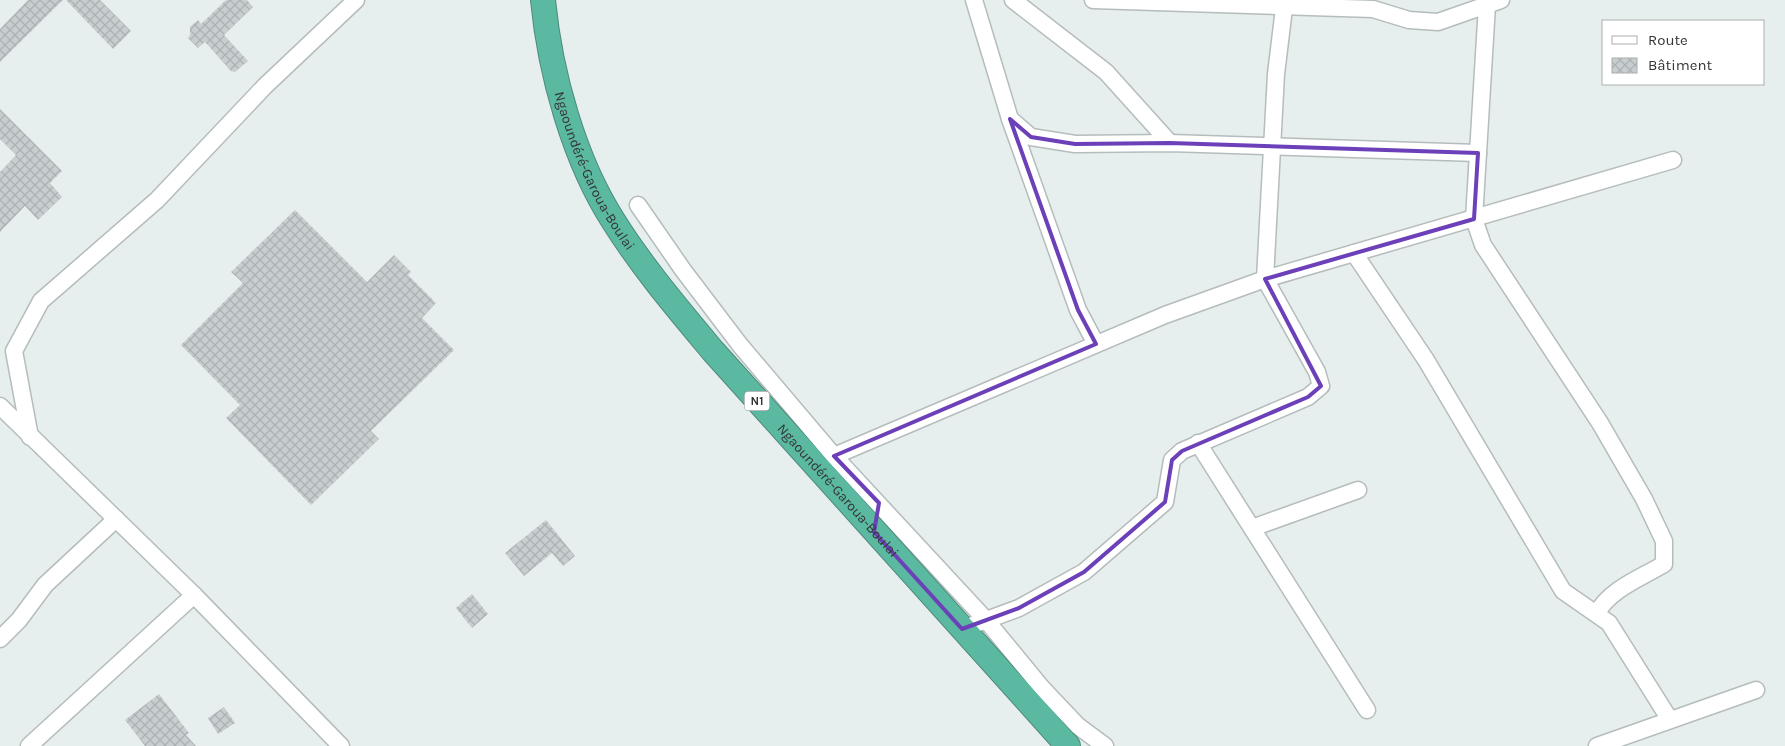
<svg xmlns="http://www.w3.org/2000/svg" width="1785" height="746" viewBox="0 0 1785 746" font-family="Karla,sans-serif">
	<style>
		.building { fill: url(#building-cross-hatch) }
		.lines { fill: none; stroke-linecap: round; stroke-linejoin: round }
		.minor-casing { stroke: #b5bcbc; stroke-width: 19 }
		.highway-casing { stroke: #4d8a7b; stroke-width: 26 }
		.minor { stroke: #fff; stroke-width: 16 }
		.highway { stroke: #5bb8a1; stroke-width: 24 }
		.marked { fill: none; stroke: #6b40b8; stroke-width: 4; stroke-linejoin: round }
		.labels { text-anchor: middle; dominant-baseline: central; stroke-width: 4; stroke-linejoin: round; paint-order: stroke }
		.shield { fill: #fff; stroke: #707272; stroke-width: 1 }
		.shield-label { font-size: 12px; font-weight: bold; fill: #333535 }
		.street-label { font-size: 14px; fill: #333535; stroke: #fff }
	</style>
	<defs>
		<pattern id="building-cross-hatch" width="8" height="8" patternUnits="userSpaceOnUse" patternTransform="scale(1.25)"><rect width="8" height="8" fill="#c8ced0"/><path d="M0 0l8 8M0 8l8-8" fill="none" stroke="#acb2b3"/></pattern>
	</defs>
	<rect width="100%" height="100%" fill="#e7eeee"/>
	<!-- building -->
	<g class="building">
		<path d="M28,0H63L0,62V29Z"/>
		<path d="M66,0H100L131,31L113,49Z"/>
		<path d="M226,0H247L253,7L224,35L248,61L235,72L231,71L205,42L198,48L188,38L190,35V27L198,20L201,24Z"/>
		<path d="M0,109L62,171L50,183L62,197L38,220L25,206L0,232V172L16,155L0,139Z"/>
		<path d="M295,210L367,282L394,255L411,272L408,275L436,303L422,318L454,350L371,431L379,439L311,505L226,418L240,405L181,345L243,283L231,272Z"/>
		<path d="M546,520L575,556L563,566L552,553L524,576L505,553Z"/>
		<path d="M472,594L488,614L472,628L456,608Z"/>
		<path d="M159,694L189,733L186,735L196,746H145L125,720Z"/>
		<path d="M224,707L235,723L218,734L208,718Z"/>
	</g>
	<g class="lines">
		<!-- minor casing -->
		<g class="minor-casing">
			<g id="minor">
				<path d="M974,0L1010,119L1078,310L1096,344"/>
				<path d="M1013,0L1106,72L1170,143"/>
				<path d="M1093,0L1373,9L1409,20L1438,22L1501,0"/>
				<path d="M1487,5L1474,219L1483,245L1600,423L1644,499L1664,541V564C1641,578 1610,589 1597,613"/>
				<path d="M1010,119L1031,137L1075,144L1170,143L1478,153"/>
				<path d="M638,205L683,270L740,345L834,456L986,620L1042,688L1078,726L1105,746"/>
				<path d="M1354,253L1426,360L1563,591L1609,623L1670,720"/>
				<path d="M0,406L194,595L341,746"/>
				<path d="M30,437L14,351L41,301L157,200L265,86L356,0"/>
				<path d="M1198,443L1367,710"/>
				<path d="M834,456L1165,315L1265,279L1673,160"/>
				<path d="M1252,528L1358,490"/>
				<path d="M962,629L1019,608L1084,572L1165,502L1172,460L1182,451L1308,397L1321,386L1317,372L1265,279L1276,74L1285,0"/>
				<path d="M0,639L19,620L45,585L116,519"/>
				<path d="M29,746L194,595"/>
				<path d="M1597,746L1756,690"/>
			</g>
		</g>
		<!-- highway casing -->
		<g class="highway-casing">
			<g id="highway">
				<path id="s1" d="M543,0C550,73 574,160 614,222C643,268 678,309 713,351L1068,746"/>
			</g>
		</g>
		<!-- minor -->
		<use href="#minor" class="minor"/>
		<!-- highway -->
		<use href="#highway" class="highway"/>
	</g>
	<!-- marked area -->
	<path class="marked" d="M1010,119L1031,137L1075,144L1170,143L1478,153L1474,219L1265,279L1321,386L1308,397L1182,451L1172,460L1165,502L1084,572L1019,608L962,629L874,532L879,503L834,456L1096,344L1078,310Z"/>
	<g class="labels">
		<!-- shield labels -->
		<rect class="shield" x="744.5" y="391.5" width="25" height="19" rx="4"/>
		<g class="shield-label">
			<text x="757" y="401">N1</text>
		</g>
		<!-- street labels -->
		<g class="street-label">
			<text stroke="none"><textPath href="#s1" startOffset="180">Ngaoundéré-Garoua-Boulai</textPath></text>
			<text stroke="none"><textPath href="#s1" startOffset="585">Ngaoundéré-Garoua-Boulai</textPath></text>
		</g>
	</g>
	<!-- legend -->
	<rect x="1602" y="20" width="162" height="65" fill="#ffffff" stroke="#adaeae"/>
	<rect x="1612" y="36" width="25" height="8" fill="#ffffff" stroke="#adaeae"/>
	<text x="1648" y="45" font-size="15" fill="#333535">Route</text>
	<rect x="1612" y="58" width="25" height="15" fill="url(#building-cross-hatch)" stroke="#adaeae"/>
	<text x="1648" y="70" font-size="15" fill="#333535">Bâtiment</text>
</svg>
